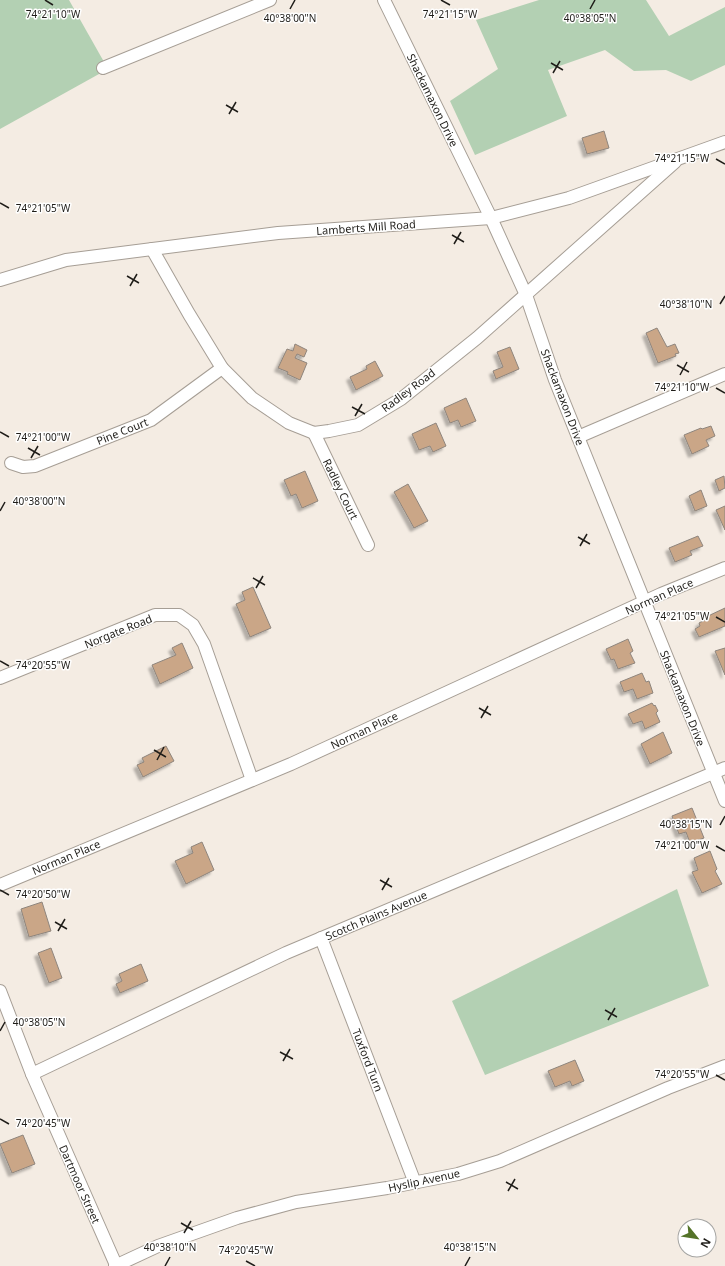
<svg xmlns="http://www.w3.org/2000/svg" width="725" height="1266" viewBox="0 0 725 1266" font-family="'Noto Sans',sans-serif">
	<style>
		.green { fill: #b3d0b3 }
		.building { fill: #caa687; stroke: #8e857d; filter: url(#shadow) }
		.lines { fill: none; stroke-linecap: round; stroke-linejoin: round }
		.minor-casing { stroke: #a69e95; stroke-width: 14 }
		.minor { stroke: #fff; stroke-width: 12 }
		.ticks { fill: none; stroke: #1f1d19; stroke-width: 1.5 }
		.labels { text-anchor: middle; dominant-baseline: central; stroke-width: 3; stroke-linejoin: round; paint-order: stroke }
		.street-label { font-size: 11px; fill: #1f1d19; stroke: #fff }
		.ticks-label { font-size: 10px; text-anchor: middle; fill: #1f1d19; stroke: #fff; stroke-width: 3; stroke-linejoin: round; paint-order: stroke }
	</style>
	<defs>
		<filter id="shadow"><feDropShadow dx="-3.5" dy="3.5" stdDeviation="1" flood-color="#0004"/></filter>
	</defs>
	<rect width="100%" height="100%" fill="#f4ece3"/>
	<!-- green -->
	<g class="green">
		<path d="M0,0H69L108,69L0,129Z"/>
		<path d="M539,0H646L669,36L725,7V65L691,81L666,70L634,71L605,50L548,70L567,116L475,155L450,101L498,69L476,20Z"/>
		<path d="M677,889L709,986L485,1075L452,1001Z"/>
	</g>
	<!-- building -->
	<g class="building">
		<path d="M604,131L609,148L587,154L582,138Z"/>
		<path d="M657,328L667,347L675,344L679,353L675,354L676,356L658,363L646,333Z"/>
		<path d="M295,344L307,350L304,357L297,354L295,358L307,363L300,380L287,374L288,372L278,368L287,349L293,351Z"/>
		<path d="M510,347L519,369L496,379L493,371L503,367L497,352Z"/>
		<path d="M375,361L383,376L356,390L350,377L367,369L366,366Z"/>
		<path d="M466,398L476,421L461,427L458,420L450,423L444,408Z"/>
		<path d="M436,423L446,446L433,452L430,446L419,450L412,434Z"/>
		<path d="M711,426L715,436L706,440L709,446L692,454L684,435L701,428L702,429Z"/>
		<path d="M305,471L318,501L302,508L296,494L291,496L284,480Z"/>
		<path d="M724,476L725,488L719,491L715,480Z"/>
		<path d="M408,484L428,521L414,528L394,492Z"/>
		<path d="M701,490L707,506L695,511L689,496Z"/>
		<path d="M725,506V530L716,510Z"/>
		<path d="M698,536L703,546L690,551L692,555L675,562L669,548Z"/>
		<path d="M253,587L271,628L250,637L236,604L245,600L242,592Z"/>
		<path d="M725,608V626L699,637L695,629L700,626L699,623L707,619L706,617Z"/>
		<path d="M628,639L633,651L630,653L635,663L618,669L614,659L611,660L606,649Z"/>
		<path d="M182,643L193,668L160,684L152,665L176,655L172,648Z"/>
		<path d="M725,648V675L715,651Z"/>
		<path d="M642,673L646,682L649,681L653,693L637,699L633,689L624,692L620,682Z"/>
		<path d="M652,703L654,706L655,705L658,711L656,713L660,722L645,729L642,721L633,724L628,714Z"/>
		<path d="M663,732L672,753L650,764L641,744Z"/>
		<path d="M166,746L174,761L143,777L137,765L144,762L142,758Z"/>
		<path d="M692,808L704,838L690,843L686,832L679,834L672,816Z"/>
		<path d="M202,842L214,870L186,884L175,861L193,853L191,847Z"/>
		<path d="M710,851L717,869L715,871L722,884L702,893L692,872L698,870L694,858Z"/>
		<path d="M42,902L51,931L29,937L21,909Z"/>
		<path d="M51,948L62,978L49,983L38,953Z"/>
		<path d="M141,964L148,981L120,993L116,984L122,981L119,974Z"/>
		<path d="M575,1060L584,1081L572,1086L570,1081L555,1087L548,1071Z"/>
		<path d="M23,1135L35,1164L12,1173L0,1144Z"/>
	</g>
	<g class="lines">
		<!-- minor casing -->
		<g class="minor-casing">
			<g id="minor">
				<path d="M384,0L491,218L526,295L555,380L725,801"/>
				<path d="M103,68L270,0"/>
				<path d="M152,249L189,314L222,368L252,398L289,423L314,433L329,431L358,425L401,399L477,338L675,162"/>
				<path d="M0,280L66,260L278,233L491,218L569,198L725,142"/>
				<path d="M314,433L368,545"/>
				<path d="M578,437L725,374"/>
				<path d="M11,463L23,467L35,466L151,420L222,368"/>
				<path d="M0,678L155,615H179L193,625L204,644L252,780"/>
				<path d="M0,885L291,764L661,594L725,568"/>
				<path d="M321,938L415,1183"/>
				<path d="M0,991L32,1074L116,1265"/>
				<path d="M32,1074L286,953L725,768"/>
				<path d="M115,1266L158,1246L237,1218L296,1202L387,1188L458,1174L500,1161L668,1088L725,1066"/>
			</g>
		</g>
		<!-- minor -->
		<use href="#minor" class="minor"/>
	</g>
	<!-- ticks -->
	<path class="ticks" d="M45,0L53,5M441,0L450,5M290,9L295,0M590,9L595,0M551,63L563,70M553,73L560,61M226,105L238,112M229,114L236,102M716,159L725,164M0,203L9,208M452,235L464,242M454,244L461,232M127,276L139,283M130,286L137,274M720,304L725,296M677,365L689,372M680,375L687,362M716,388L725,393M352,407L365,414M355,416L362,404M0,432L9,437M28,448L40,455M31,458L38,446M0,511L5,502M578,537L590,544M580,546L587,534M253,578L265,585M256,588L263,576M716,617L725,622M0,661L9,666M479,708L491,715M481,718L488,706M154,750L166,757M157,760L164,747M720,825L725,816M716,846L725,851M380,880L392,887M0,890L9,895M382,890L389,878M55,922L67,929M58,931L65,919M605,1010L617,1017M608,1020L615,1008M0,1031L5,1022M280,1052L293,1059M283,1061L290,1049M716,1075L725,1080M0,1119L9,1124M506,1182L518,1189M508,1191L515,1179M181,1223L193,1230M184,1233L191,1221M246,1261L255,1266M165,1266L170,1257M465,1266L470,1257"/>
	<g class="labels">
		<!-- street labels -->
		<g class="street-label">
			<text transform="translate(433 100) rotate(64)">Shackamaxon Drive</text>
			<text transform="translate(366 227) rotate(-4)">Lamberts Mill Road</text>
			<text transform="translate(408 390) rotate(-37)">Radley Road</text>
			<text transform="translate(563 397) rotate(69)">Shackamaxon Drive</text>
			<text transform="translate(122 431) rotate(-22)">Pine Court</text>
			<text transform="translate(341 489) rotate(64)">Radley Court</text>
			<text transform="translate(659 596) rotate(-24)">Norman Place</text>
			<text transform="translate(118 631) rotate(-22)">Norgate Road</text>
			<text transform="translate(683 698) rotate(68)">Shackamaxon Drive</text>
			<text transform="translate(364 730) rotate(-25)">Norman Place</text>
			<text transform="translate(66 857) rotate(-23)">Norman Place</text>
			<text transform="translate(376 915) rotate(-23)">Scotch Plains Avenue</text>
			<text transform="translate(368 1060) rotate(69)">Tuxford Turn</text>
			<text transform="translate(424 1180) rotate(-12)">Hyslip Avenue</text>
			<text transform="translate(80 1184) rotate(66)">Dartmoor Street</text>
		</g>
	</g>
	<g class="ticks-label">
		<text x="450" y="18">74°21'15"W</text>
		<text x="53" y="18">74°21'10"W</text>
		<text x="290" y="22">40°38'00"N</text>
		<text x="590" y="22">40°38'05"N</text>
		<text x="682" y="162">74°21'15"W</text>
		<text x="43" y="212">74°21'05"W</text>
		<text x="686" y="308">40°38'10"N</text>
		<text x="682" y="391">74°21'10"W</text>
		<text x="43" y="441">74°21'00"W</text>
		<text x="39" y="505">40°38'00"N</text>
		<text x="682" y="620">74°21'05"W</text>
		<text x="43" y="669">74°20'55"W</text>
		<text x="686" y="828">40°38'15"N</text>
		<text x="682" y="849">74°21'00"W</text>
		<text x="43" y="898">74°20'50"W</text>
		<text x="39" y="1026">40°38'05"N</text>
		<text x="682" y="1078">74°20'55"W</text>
		<text x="43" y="1127">74°20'45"W</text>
		<text x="170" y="1251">40°38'10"N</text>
		<text x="470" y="1251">40°38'15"N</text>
		<text x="246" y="1254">74°20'45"W</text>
	</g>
	<!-- north arrow -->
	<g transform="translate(697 1238) rotate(120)"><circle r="19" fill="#ffffff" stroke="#a5a5a3"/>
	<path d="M0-3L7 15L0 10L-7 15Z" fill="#547328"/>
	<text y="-6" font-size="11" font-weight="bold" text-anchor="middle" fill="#1f1d19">N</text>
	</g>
</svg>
